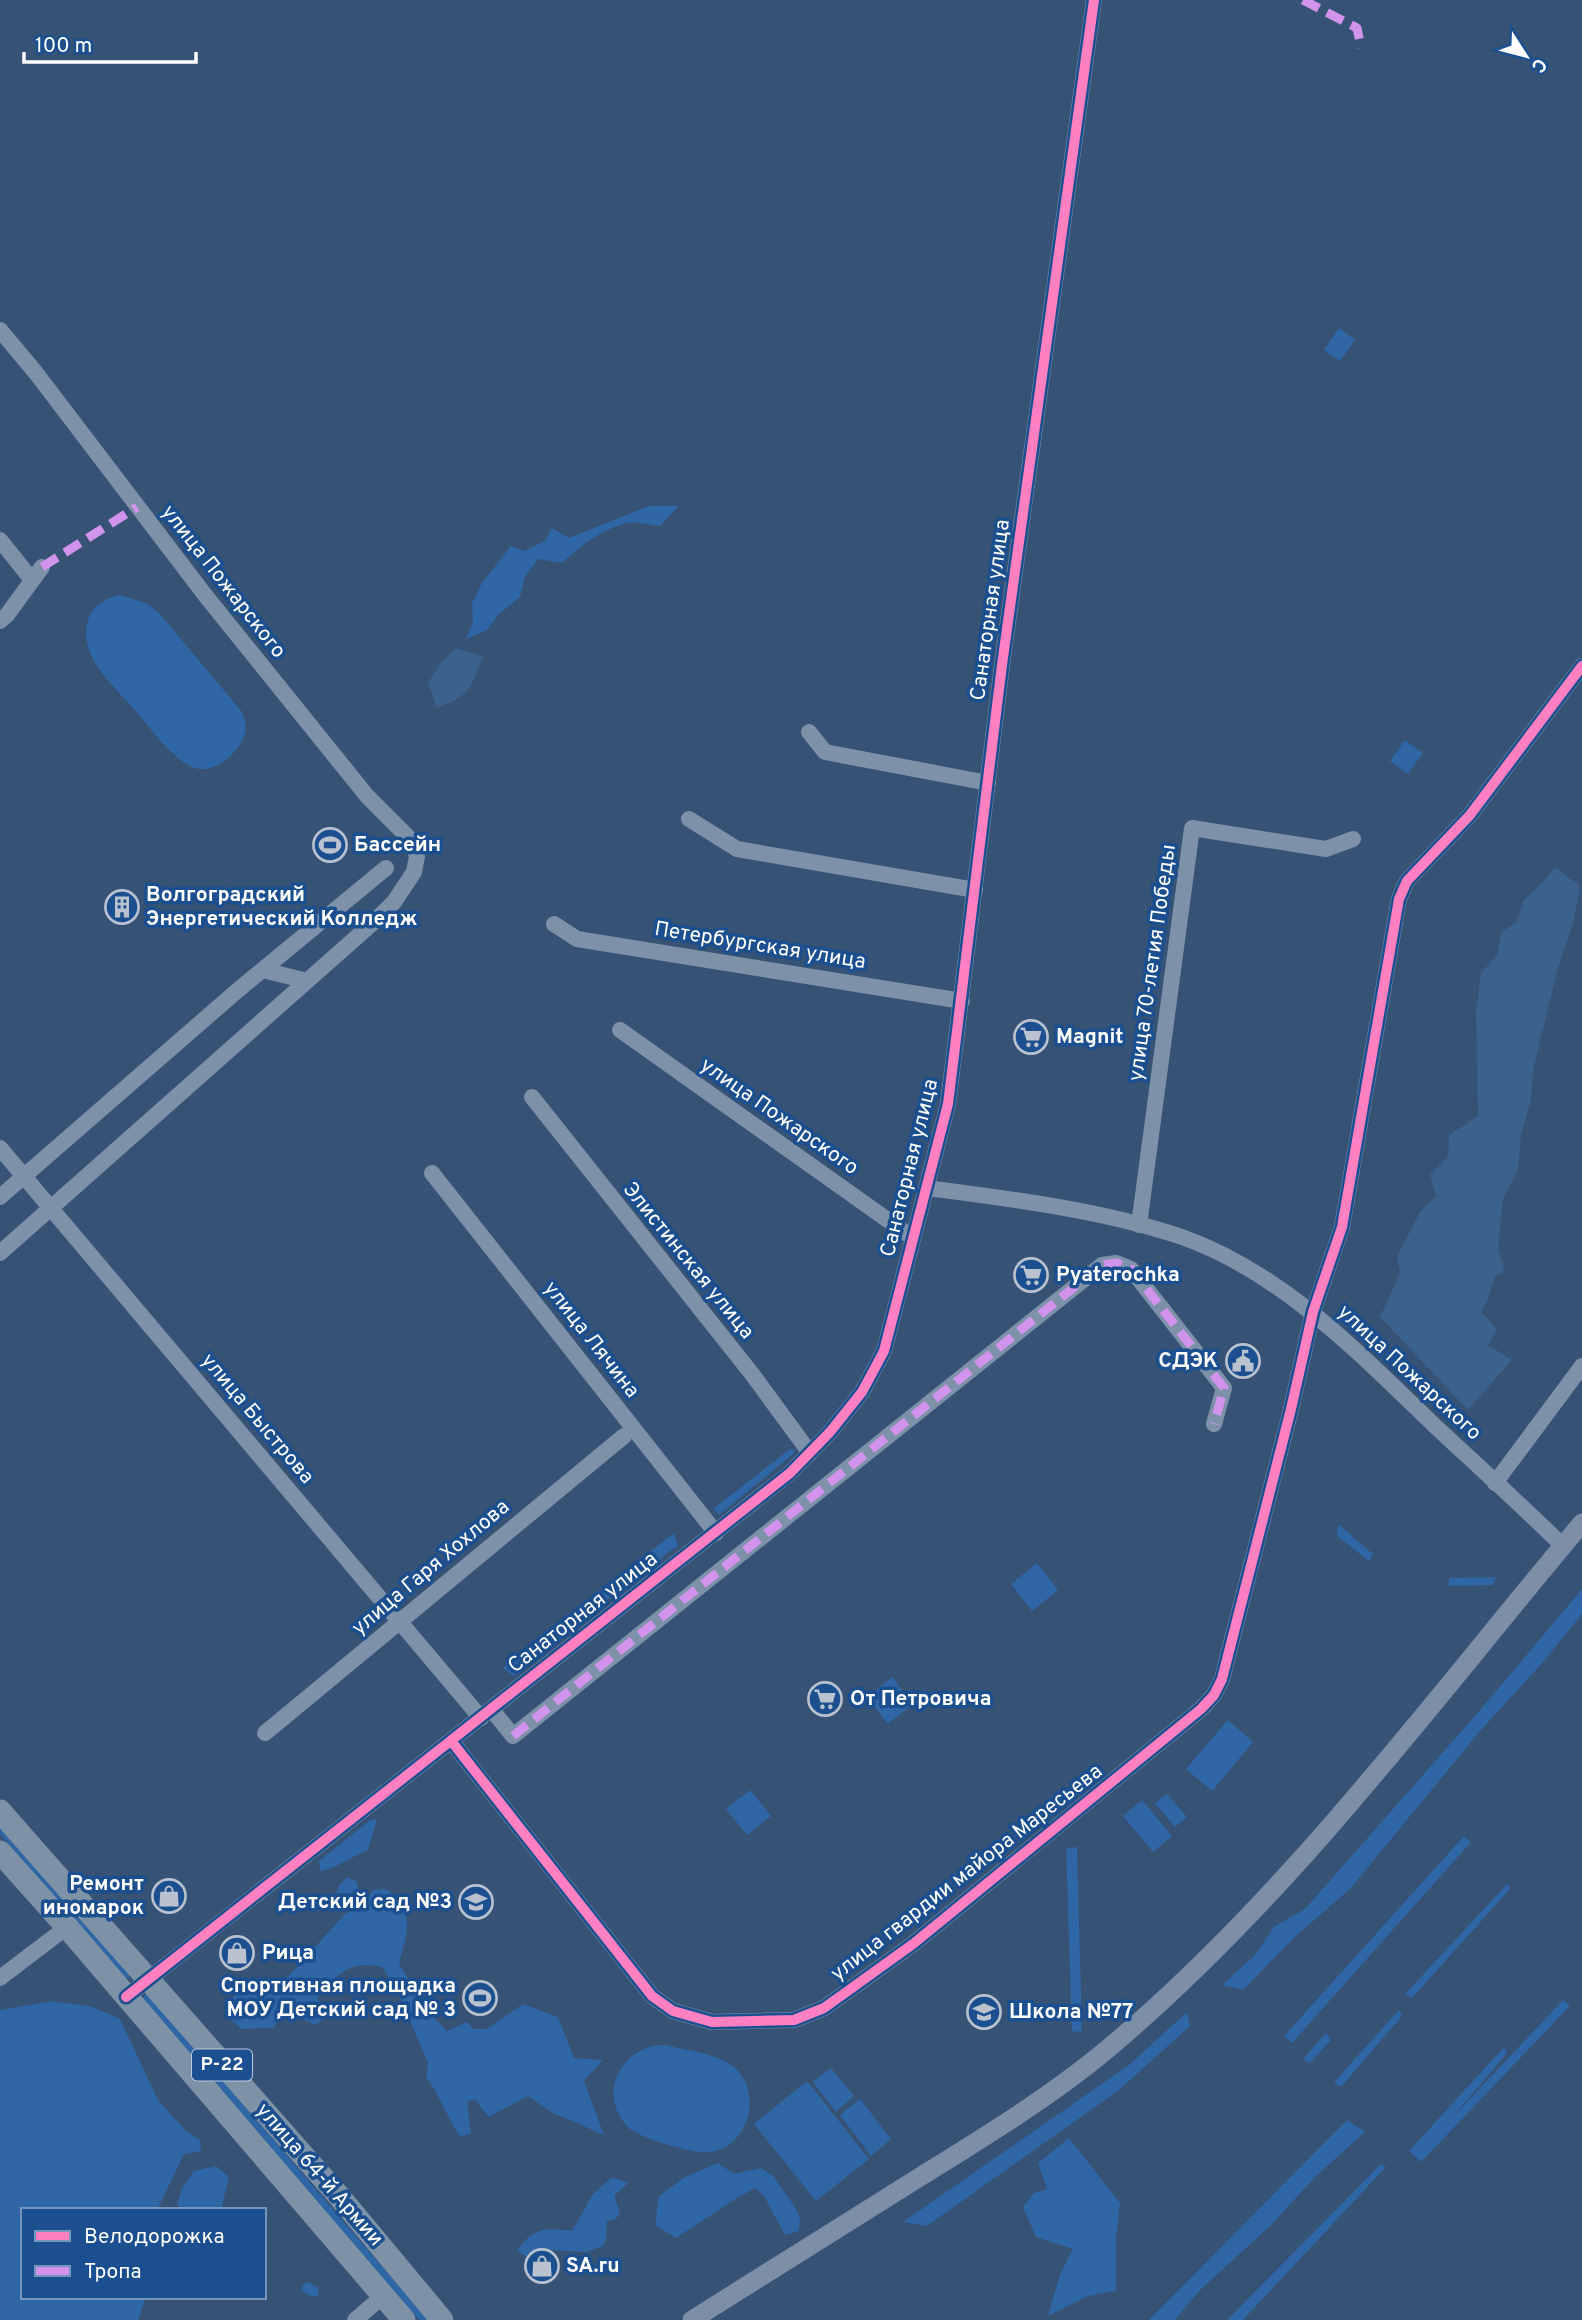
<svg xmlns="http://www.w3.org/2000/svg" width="1582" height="2320" viewBox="0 0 1582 2320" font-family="Overpass,sans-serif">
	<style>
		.green { fill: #2f66a5 }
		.water { fill: #3b618d }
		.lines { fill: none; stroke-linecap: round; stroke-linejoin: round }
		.minor { stroke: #7d92a8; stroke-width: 16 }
		.major { stroke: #7d8ea7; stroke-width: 19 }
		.highway { stroke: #7e92a7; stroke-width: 23 }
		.quiet { stroke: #d193ec; stroke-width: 9; stroke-dasharray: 18 9; stroke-linecap: butt }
		.cycleway-casing { stroke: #1b4f8f; stroke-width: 15 }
		.cycleway { stroke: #ff80c0; stroke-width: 10 }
		.labels { text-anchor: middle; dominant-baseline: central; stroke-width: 7; stroke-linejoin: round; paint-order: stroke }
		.shield { fill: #1b4f8f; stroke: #bbcadd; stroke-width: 2 }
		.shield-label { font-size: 19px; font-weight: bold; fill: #fff }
		.street-label { font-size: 21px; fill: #fff; stroke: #1b4f8f }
		.poi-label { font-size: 21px; font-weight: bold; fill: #fff; stroke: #1b4f8f; text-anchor: start }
	</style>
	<rect width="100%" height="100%" fill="#365274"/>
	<!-- green -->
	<g class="green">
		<path d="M1339,328L1355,340L1340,361L1324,350Z"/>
		<path d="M649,506H679L660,526C650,525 637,521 627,523C602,529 580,546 562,563L538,559L525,577L520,597L498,615L487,630L466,639L473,622L472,603L482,583L511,546L524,551L545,541L552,528L569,538Z"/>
		<path d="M119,595L146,603L159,613L242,712C244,719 247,726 245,733C240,753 213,776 192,767C172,758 149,727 135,710C114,686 77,656 88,620C92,605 105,599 119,595Z"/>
		<path d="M1405,740L1423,753L1408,774L1390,761Z"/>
		<path d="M790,1449L796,1450L792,1455L719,1515L713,1509Z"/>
		<path d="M1338,1524L1373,1554L1369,1561L1337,1536Z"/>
		<path d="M674,1533L678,1546L667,1553L645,1575L612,1595L597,1611L514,1676L503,1668Z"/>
		<path d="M1037,1563L1058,1590L1032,1611L1011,1584Z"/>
		<path d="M1496,1577L1493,1585L1449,1586V1578Z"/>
		<path d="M1582,1589V1614L1544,1661L1480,1731L1351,1888L1295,1937L1243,1990L1222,1985L1253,1957L1275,1926L1305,1909L1481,1709Z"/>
		<path d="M892,1677L913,1704L888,1724L867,1697Z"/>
		<path d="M1228,1720L1253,1742L1212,1791L1186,1769Z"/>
		<path d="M750,1790L771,1816L747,1835L726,1809Z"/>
		<path d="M1167,1794L1187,1817L1175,1827L1155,1803Z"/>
		<path d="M1142,1800L1172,1836L1153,1852L1123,1816Z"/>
		<path d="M377,1819L368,1850C351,1857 337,1868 320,1871L319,1861L370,1820Z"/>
		<path d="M0,1822L130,1972V1977L126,1978L122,1975L0,1834Z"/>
		<path d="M1464,1836L1471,1842L1292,2043L1284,2036Z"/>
		<path d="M1077,1847L1082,2031L1072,2032L1066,1848Z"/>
		<path d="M348,1877L357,1882L358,1890L348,1894L336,1893L340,1884Z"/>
		<path d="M1508,1883L1510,1889L1412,1998L1405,1994Z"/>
		<path d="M387,1889C417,1917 407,1929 399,1964L430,2013L447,2031L467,2022L474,2029H487L523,2004L558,2017L574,2058L603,2060L584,2081L604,2135L551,2112L528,2096L489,2117L475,2100L467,2101L471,2134L460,2136C447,2117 440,2096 426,2077L428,2063L396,1988L382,1967C350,1959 336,1975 317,1998L331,2014L315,2025L304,2019L302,2004L289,2008L273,2028L241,2029L226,2015L234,1996L287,1978L345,1914L364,1905L373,1890Z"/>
		<path d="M149,1994L177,2027L428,2320H419L143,1999L145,1995Z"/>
		<path d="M1563,2000L1570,2006L1421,2162L1409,2151L1504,2047L1507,2053L1451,2119Z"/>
		<path d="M52,2001L93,2007L120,2019L158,2100L186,2131L200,2140L201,2151L184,2154L157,2210H23V2297H146L138,2320H0V2010Z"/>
		<path d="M1399,2010L1402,2016L1341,2087L1334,2082Z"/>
		<path d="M1187,2012L1190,2026L1119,2090L927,2226L903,2222L1129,2065Z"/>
		<path d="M1326,2033L1331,2040L1309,2064L1303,2059Z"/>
		<path d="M665,2045C687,2051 719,2053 736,2069C766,2097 744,2158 699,2152C684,2150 640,2138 629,2128C595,2096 622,2044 665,2045Z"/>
		<path d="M831,2068L854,2096L836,2112L813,2082Z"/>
		<path d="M807,2081L869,2159L816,2201L754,2124Z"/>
		<path d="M860,2099L891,2139L871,2156L840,2115Z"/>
		<path d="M1347,2120L1365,2132L1316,2176L1270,2226L1199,2291L1175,2320H1149Z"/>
		<path d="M1069,2138L1120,2203L1116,2238V2291L1088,2296L1048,2316L1060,2274L1073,2249L1036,2237L1023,2207L1034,2193L1047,2189L1038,2163Z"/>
		<path d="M718,2163L734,2174L761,2168L773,2176L795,2207L800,2218L799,2231L785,2235L764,2196L755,2188L737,2198L676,2238L655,2225L659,2196L685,2177Z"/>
		<path d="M1381,2164L1386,2167L1243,2320H1227Z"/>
		<path d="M216,2166L229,2177L221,2210H182L177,2204L182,2188L194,2171Z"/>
		<path d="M612,2177L628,2183L614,2196L620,2212L616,2219L607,2221L606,2239L603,2246L586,2252L552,2250L534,2261L517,2251C532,2228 546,2227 572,2231L593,2194Z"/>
		<path d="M309,2282L318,2288L319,2295L312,2297L301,2290L303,2285Z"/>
	</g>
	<!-- water -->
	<g class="water">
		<path d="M456,648L483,656C471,688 470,696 437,708L428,683L442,661Z"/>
		<path d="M1555,867L1580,886L1573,924L1558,968L1534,1066L1531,1100L1521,1136L1518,1171L1503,1199L1498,1250L1505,1270L1495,1277L1488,1299L1481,1311L1497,1330L1488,1345L1512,1360L1468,1410L1380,1317L1400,1273L1397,1256L1420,1212L1436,1196L1430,1175L1448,1157L1449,1135L1478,1116L1476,1011L1481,973L1497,955L1501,933L1517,921L1524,900L1540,885Z"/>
	</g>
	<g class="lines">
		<!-- minor -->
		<g class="minor">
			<path d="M0,330L36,373L205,595L367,796L411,840L417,856L414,872L394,902L376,920L0,1253"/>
			<path d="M0,540L32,580"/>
			<path d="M0,621L7,615L42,567"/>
			<path d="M809,732L825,752L988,783"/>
			<path d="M689,819L737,849L975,890"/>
			<path d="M554,924L577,939L962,1001"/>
			<path d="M263,970L307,981"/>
			<path d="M620,1030L913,1238"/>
			<path d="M532,1097L752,1374L810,1453"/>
			<path d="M0,1148L481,1718"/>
			<path d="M432,1173L716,1533"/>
			<path d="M927,1188C1011,1199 1102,1210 1182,1237C1283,1273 1360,1354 1435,1426C1478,1466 1521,1505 1563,1546"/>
			<path d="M0,1197L238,990L386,868"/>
			<path d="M1139,1225L1192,828L1326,849L1353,839"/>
			<path d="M1495,1483L1582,1366"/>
			<path d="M492,1710L513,1736L1102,1265L1116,1263L1131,1269L1224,1388L1214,1424"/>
			<path d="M265,1733L624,1436"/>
			<path d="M452,1742L652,1996L673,2011L712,2022L794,2020L824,2008L913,1944L1201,1709L1214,1695L1222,1679L1291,1409L1313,1312L1342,1227L1399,899L1407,881L1470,815L1582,666"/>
			<path d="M0,1978L67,1927"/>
			<path d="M126,1997L790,1473L830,1432L862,1392L884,1351L948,1104L1002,665L1094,0"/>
			<path d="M355,2320L383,2296"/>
		</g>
		<!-- major -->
		<path class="major" d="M692,2320C769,2272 846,2223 923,2175C989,2134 1058,2092 1117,2041C1294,1890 1433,1700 1582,1523"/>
		<!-- highway -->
		<g class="highway">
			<path d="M0,1811L338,2195L442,2320"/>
			<path d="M0,1852L67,1927L404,2320"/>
		</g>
		<!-- quiet -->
		<g class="quiet">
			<path d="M1303,0L1357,28L1361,48"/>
			<path d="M42,567L137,507"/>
			<path d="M513,1736L1102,1265L1116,1263L1131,1269L1224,1388L1214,1424"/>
		</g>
		<!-- cycleway casing -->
		<g class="cycleway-casing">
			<g id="cycleway">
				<path d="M452,1742L652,1996L673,2011L712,2022L794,2020L824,2008L913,1944L1201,1709L1214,1695L1222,1679L1291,1409L1313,1312L1342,1227L1399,899L1407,881L1470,815L1582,666"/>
				<path d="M126,1997L790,1473L830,1432L862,1392L884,1351L948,1104L1002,665L1094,0"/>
			</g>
		</g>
		<!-- cycleway -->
		<use href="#cycleway" class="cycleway"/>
	</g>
	<!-- icons -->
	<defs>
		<g id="stadium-ring" transform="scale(1.75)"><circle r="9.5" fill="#1b4f8f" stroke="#b9c2ce" stroke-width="1.5"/><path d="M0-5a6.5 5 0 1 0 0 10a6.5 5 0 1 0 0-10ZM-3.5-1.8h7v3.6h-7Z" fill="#b9c2ce"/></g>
		<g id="building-ring" transform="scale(1.75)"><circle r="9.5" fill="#1b4f8f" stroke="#b9c2ce" stroke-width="1.5"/><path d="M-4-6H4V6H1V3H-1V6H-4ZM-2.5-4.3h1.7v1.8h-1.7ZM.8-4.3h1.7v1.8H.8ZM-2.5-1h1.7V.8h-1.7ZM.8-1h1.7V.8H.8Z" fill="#b9c2ce"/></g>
		<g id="supermarket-ring" transform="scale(1.75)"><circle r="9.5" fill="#1b4f8f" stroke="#b9c2ce" stroke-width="1.5"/><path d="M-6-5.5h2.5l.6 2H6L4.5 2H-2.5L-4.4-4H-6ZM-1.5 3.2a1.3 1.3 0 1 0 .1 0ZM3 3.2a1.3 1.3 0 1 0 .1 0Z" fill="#b9c2ce"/></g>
		<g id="civic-ring" transform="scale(1.75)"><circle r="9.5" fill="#1b4f8f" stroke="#b9c2ce" stroke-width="1.5"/><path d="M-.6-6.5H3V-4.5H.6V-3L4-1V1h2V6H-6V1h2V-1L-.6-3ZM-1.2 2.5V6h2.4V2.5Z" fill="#b9c2ce"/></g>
		<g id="shop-ring" transform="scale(1.75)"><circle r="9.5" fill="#1b4f8f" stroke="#b9c2ce" stroke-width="1.5"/><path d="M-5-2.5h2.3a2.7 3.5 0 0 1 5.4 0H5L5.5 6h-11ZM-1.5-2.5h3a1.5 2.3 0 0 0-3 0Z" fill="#b9c2ce"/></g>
		<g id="school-ring" transform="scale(1.75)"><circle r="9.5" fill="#1b4f8f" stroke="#b9c2ce" stroke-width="1.5"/><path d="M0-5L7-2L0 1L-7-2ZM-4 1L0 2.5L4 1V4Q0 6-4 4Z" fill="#b9c2ce"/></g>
	</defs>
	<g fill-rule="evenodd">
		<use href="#stadium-ring" x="330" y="845"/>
		<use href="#building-ring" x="122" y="907"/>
		<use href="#supermarket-ring" x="1031" y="1037"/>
		<use href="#supermarket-ring" x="1031" y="1275"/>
		<use href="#civic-ring" x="1243" y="1361"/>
		<use href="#supermarket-ring" x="825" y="1699"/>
		<use href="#shop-ring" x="169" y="1896"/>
		<use href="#school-ring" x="476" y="1902"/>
		<use href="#shop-ring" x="237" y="1953"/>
		<use href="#stadium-ring" x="480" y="1998"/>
		<use href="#school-ring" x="984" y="2012"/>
		<use href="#shop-ring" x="542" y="2266"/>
	</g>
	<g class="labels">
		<!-- shield labels -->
		<rect class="shield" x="192" y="2049.5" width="60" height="31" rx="5"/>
		<g class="shield-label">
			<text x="222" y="2065">Р-22</text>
		</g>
		<!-- street labels -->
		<g class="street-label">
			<text transform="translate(223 582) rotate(52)">улица Пожарского</text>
			<text transform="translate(991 610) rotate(-82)">Санаторная улица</text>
			<text transform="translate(760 946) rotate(9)">Петербургская улица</text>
			<text transform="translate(1153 963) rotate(-82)">улица 70-летия Победы</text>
			<text transform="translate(779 1117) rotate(35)">улица Пожарского</text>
			<text transform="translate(910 1168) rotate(-76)">Санаторная улица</text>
			<text transform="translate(688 1261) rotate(51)">Элистинская улица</text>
			<text transform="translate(591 1340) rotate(52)">улица Лячина</text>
			<text transform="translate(1409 1373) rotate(43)">улица Пожарского</text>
			<text transform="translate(257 1419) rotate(50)">улица Быстрова</text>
			<text transform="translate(431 1568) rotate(-40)">улица Гаря Хохлова</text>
			<text transform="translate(583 1613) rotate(-38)">Санаторная улица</text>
			<text transform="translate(967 1873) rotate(-38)">улица гвардии майора Маресьева</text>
			<text transform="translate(319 2175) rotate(49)">улица 64-й Армии</text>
		</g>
		<!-- poi labels -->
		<g class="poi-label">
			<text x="354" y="845">Бассейн</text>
			<text x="146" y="895">Волгоградский<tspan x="146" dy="24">Энергетический Колледж</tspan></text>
			<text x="1056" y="1037">Magnit</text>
			<text x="1056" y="1275">Pyaterochka</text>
			<text x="1218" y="1361" text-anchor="end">СДЭК</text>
			<text x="850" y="1699">От Петровича</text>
			<text x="144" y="1884" text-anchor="end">Ремонт<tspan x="144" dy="24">иномарок</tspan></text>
			<text x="452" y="1902" text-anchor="end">Детский сад №3</text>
			<text x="262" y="1953">Рица</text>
			<text x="456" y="1986" text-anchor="end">Спортивная площадка<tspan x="456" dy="24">МОУ Детский сад № 3</tspan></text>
			<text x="1009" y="2012">Школа №77</text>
			<text x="566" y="2266">SA.ru</text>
		</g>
	</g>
	<!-- legend -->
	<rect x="21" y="2208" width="245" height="91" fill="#1b4f8f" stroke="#7695bc" stroke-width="2"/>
	<rect x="35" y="2231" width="35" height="10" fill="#ff80c0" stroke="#7695bc" stroke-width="2"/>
	<text x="84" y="2243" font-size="21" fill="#ffffff">Велодорожка</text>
	<rect x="35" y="2266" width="35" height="10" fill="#d193ec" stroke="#7695bc" stroke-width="2"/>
	<text x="84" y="2278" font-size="21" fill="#ffffff">Тропа</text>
	<!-- north arrow -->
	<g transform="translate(1526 56) rotate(126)" stroke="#1b4f8f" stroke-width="5" paint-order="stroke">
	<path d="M0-5L12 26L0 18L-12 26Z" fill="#ffffff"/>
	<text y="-10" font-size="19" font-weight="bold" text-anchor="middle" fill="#ffffff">С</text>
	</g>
	<!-- scale -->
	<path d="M24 52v10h172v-10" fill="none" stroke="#ffffff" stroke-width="3.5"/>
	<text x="35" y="52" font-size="21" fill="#ffffff" stroke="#1b4f8f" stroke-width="5" paint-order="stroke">100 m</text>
</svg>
